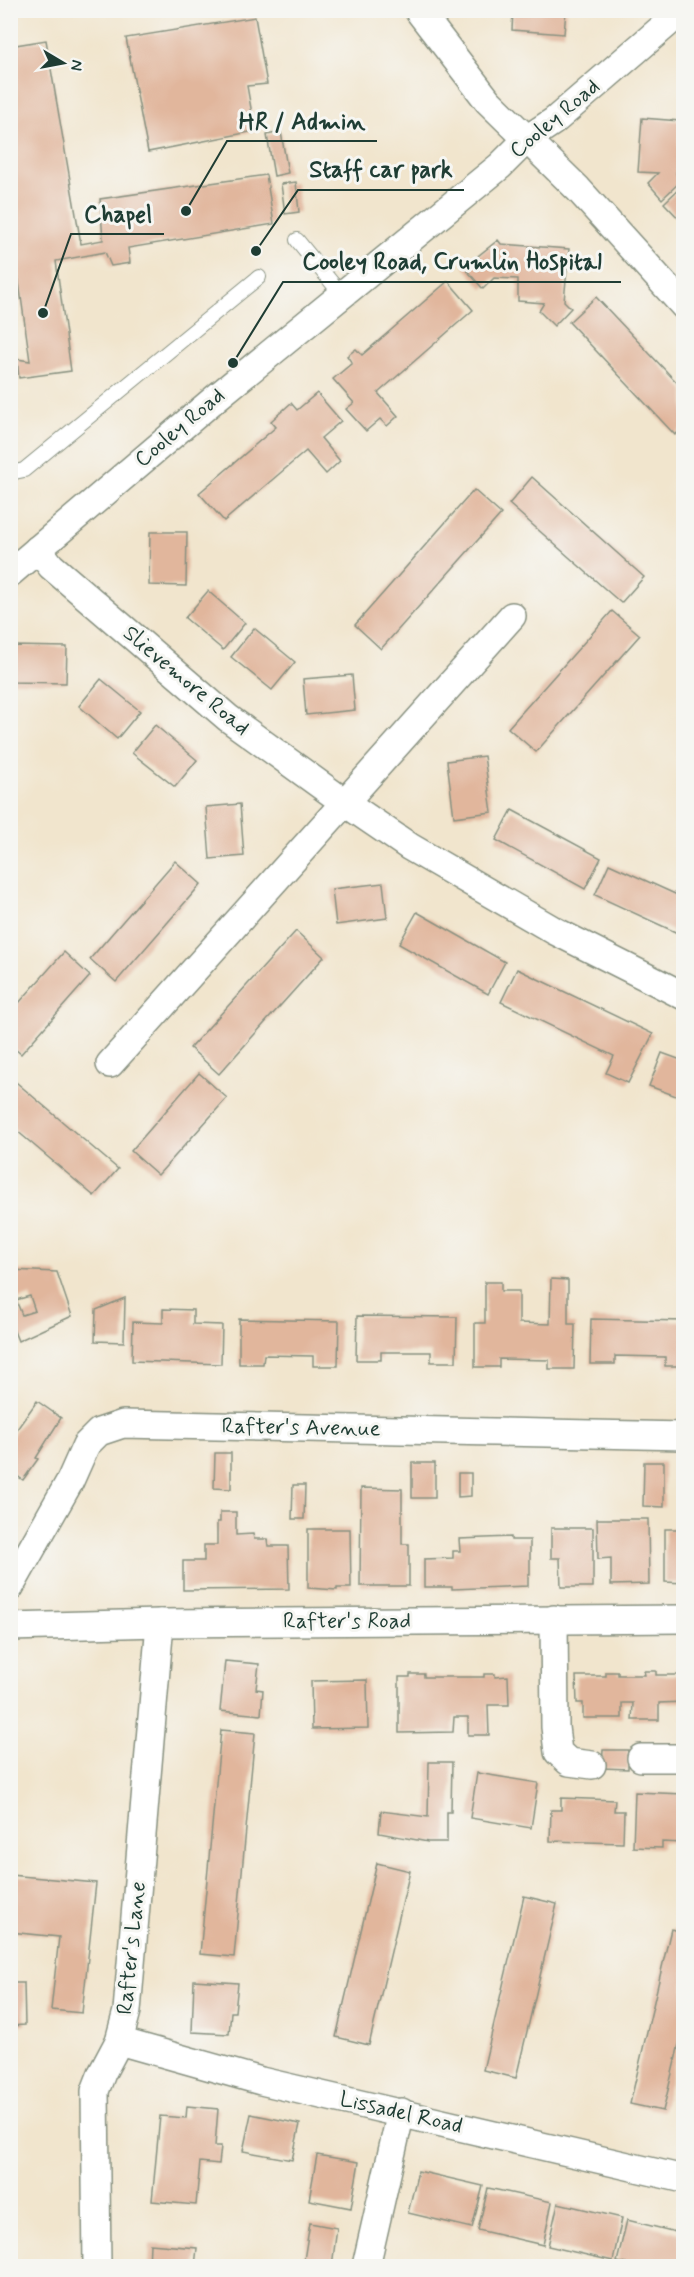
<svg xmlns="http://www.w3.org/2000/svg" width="694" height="2277" viewBox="0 0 694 2277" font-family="Mynerve,sans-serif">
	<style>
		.building { fill: #e1b69c; fill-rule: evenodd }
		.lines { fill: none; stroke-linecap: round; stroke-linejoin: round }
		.service-casing { stroke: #889180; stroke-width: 16 }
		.minor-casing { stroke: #889180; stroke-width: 30 }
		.service { stroke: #fff; stroke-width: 14 }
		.minor { stroke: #fff; stroke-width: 27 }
		.labels { text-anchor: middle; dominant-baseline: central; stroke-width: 6; stroke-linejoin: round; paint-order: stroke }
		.street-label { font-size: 22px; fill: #1f3d34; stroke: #f6f6f2 }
		.leader { fill: none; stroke: #1f3d34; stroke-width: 2 }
		.callout-dot { fill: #1f3d34; stroke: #f6f6f2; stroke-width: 2 }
		.callout-label { font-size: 24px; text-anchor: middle; font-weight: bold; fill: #1f3d34; stroke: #f6f6f2; stroke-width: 6; stroke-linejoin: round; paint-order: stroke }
	</style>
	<rect width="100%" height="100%" fill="#f6f6f2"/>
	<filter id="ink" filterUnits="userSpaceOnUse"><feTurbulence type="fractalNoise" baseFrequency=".0167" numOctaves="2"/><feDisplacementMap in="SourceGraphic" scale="12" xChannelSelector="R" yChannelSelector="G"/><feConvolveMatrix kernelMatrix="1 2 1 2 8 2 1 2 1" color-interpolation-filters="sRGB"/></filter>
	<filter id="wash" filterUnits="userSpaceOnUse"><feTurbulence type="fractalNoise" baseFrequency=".008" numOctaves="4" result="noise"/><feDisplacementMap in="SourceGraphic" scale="24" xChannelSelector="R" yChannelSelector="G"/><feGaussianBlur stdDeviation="1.35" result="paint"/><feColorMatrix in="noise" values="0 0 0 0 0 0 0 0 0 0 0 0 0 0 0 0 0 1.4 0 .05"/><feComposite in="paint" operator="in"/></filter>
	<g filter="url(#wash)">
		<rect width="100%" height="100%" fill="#f1e5cd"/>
		<g id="blocks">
			<!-- building -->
			<g class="building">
				<path d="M513,10H566L564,34L512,30Z"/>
				<path d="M255,17L267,84L247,86L255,131L148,152L126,38Z"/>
				<path d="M46,40L81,244L103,240L100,199L266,175L274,224L128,248L130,263L111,266L105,252L56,261L71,371L19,378L17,359L30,361L17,268L10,269V46Z"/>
				<path d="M642,118L680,121L678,148H684V168H677L676,174L682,180L662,199L648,183L658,173L638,172Z"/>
				<path d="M281,132L288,173L274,176L267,135Z"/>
				<path d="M296,182L299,212L285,214L281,184Z"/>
				<path d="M681,187L684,189V224L664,203Z"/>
				<path d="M498,240L501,244L569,249L564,301L571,308L554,326L539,311L544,303L518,301V279L494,278L483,289L464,267Z"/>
				<path d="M448,281L473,310L378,393L398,416L387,426L380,419L366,431L346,409L354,403L333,379L352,363L347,356L356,349L362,355Z"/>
				<path d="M596,297L684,390V427L675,435L569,322Z"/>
				<path d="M317,393L341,421L321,438L340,461L326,474L306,451L224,521L199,493L276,427L271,421L291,403L297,410Z"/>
				<path d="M532,477L644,577L621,603L509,504Z"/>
				<path d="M474,490L501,514L381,649L355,625Z"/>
				<path d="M150,532H187L186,586L149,585Z"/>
				<path d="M208,591L245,623L223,650L185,618Z"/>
				<path d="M612,611L640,635L536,752L508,728Z"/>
				<path d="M254,628L295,662L272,690L231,657Z"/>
				<path d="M12,646L67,647L66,683L11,682Z"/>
				<path d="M352,675L355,710L306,715L303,679Z"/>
				<path d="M101,679L140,711L117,739L79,706Z"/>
				<path d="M155,725L197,760L175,787L132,753Z"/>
				<path d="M484,756L492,812L454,817L447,761Z"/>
				<path d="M240,804L244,856L210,859L206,807Z"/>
				<path d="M512,810L601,858L585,889L496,840Z"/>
				<path d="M175,861L201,884L116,982L90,959Z"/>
				<path d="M609,864L684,898V936L595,895Z"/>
				<path d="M383,883L387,918L336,925L332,889Z"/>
				<path d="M417,912L505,962L488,994L399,944Z"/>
				<path d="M296,931L324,957L219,1074L190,1048Z"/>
				<path d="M64,952L90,976L21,1054L10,1045V1013Z"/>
				<path d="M517,969L653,1034L628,1083L606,1073L614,1056L501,1002Z"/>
				<path d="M662,1053L684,1061V1099L649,1086Z"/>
				<path d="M199,1073L227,1098L158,1175L131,1151Z"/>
				<path d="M10,1077L118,1169L94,1196L10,1125Z"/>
				<path d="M10,1270L57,1272L72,1316L18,1341L10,1321ZM30,1296L35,1311L22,1315L16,1300Z"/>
				<path d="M551,1279L568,1280V1324H575L574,1369H549V1360L499,1359V1367H475V1323H485V1282H501V1291H519V1323L550,1324Z"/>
				<path d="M125,1298L124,1342L95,1341L96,1310Z"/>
				<path d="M163,1309L193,1310V1324L222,1325L221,1364L132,1361L133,1322L163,1323Z"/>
				<path d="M357,1316L457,1317L456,1362H431V1352H381V1360H356Z"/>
				<path d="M239,1319L339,1321L338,1366H313V1356L264,1355L263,1364H239Z"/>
				<path d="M591,1319L684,1321V1366H665V1357L615,1356V1364H590Z"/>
				<path d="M37,1401L61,1418L36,1458L38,1459L23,1480L10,1471V1439Z"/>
				<path d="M215,1453H231V1489L214,1488Z"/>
				<path d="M644,1462H664V1507L643,1506Z"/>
				<rect x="412" y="1463" width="23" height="35"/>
				<path d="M458,1473H471V1496L458,1497Z"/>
				<path d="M293,1485H305L304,1519H292Z"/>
				<path d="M361,1488L402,1489V1544H409V1586H360Z"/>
				<path d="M220,1512H236V1535L253,1534L254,1539H267L268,1546H288L289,1589L183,1590V1561H204V1545H217V1522H220Z"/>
				<path d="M597,1519H648L649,1584L611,1585V1558L598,1559Z"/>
				<path d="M551,1528H593V1587H561L560,1558H551Z"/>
				<path d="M308,1529H350L351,1588H337V1590L308,1588Z"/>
				<path d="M665,1529H684V1583L665,1582Z"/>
				<path d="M511,1537V1540H530V1574H528V1586L452,1589V1587H424V1559L453,1558V1551H460L459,1539Z"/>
				<path d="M225,1661L259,1664L256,1689L263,1690L261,1715L220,1711Z"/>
				<path d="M644,1671H656V1675H684V1702L659,1703V1720H632L633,1703H622V1718H583V1703H577L576,1676H606V1672H618V1675H645Z"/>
				<path d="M410,1674H424V1677H484V1674H495V1677L508,1676L509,1705H488L489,1735H468V1717H454L453,1732L399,1733V1677H410Z"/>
				<path d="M367,1680L368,1728L312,1729L311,1681Z"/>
				<path d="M221,1730L255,1733L234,1957L200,1954Z"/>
				<path d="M603,1750H628V1769L602,1768Z"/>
				<path d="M429,1762H452L451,1812H447V1842H428L379,1833L381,1811L428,1817Z"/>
				<path d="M477,1773L538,1783L531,1828L470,1818Z"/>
				<path d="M635,1792L684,1794V1843L662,1842V1848L633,1847Z"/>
				<path d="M561,1798L615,1800L614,1811H624L623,1843L550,1841L551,1810H561Z"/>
				<path d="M377,1863L410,1871L369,2045L336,2037Z"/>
				<path d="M10,1875L96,1883L82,2013L51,2010L59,1937L10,1932Z"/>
				<path d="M524,1896L557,1904L516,2078L483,2070Z"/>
				<path d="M671,1929L684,1932V2023L663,2111L630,2104Z"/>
				<path d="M10,1968H13L14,1983H24L25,2025L10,2026Z"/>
				<path d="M194,1980L238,1983L235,2012H231L229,2034L192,2032Z"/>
				<path d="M187,2106L218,2109L215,2146H221L219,2164L200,2162L196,2205L152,2201L160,2116L186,2118Z"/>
				<path d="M251,2114L300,2124L292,2160L243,2151Z"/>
				<path d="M317,2155L359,2162L351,2208L309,2200Z"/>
				<path d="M418,2171L483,2186L472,2228L408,2213Z"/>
				<path d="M488,2188L552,2202L543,2245L478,2230Z"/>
				<path d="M558,2203L622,2218L613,2261L548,2246Z"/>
				<path d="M627,2220L684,2234V2266H636L617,2262Z"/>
				<path d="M310,2223L337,2228L332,2266H303Z"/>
				<path d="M150,2244L197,2248L195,2266H149Z"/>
			</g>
		</g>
	</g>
	<g filter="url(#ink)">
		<use href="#blocks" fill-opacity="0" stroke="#889180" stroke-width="1.5"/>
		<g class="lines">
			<!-- service casing -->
			<g class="service-casing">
				<g id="service">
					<path d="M297,240L341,294"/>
					<path d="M10,473L24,470L259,277"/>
				</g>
			</g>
			<!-- minor casing -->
			<g class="minor-casing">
				<g id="minor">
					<path d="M418,10L488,101L578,189L684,306"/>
					<path d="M38,549L51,566L228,718L344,802L410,847L555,931L684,996"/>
					<path d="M10,573L217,397L500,166L527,139L554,121L683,10"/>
					<path d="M110,1064L512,616"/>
					<path d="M10,1587L70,1481L86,1445L99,1432L123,1424L684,1436"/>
					<path d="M554,1619L555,1727L558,1752L569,1762L592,1765"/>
					<path d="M10,1627L160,1623L684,1619"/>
					<path d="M641,1758H684"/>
					<path d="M119,2041L261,2081L684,2179"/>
					<path d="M97,2266L95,2091L102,2073L119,2041L127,2011L160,1623"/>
					<path d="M366,2266L401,2112"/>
				</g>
			</g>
			<!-- service -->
			<use href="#service" class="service"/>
			<!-- minor -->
			<use href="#minor" class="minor"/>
		</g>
	</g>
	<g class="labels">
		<!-- street labels -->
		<g class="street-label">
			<text transform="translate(555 119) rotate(-40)">Cooley Road</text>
			<text transform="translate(180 428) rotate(-40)">Cooley Road</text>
			<text transform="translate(186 681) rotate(40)">Slievemore Road</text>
			<text transform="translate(301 1428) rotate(1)">Rafter's Avenue</text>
			<text x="347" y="1622">Rafter's Road</text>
			<text transform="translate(132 1948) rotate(-84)">Rafter's Lane</text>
			<text transform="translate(401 2113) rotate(13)">Lissadel Road</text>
		</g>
	</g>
	<!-- callouts -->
	<path class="leader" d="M186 211L227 141H377M256 251L298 190H464M43 313L71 234H164M233 363L283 282H621"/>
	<g class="callout-dot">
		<circle cx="186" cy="211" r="6"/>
		<circle cx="256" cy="251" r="6"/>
		<circle cx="43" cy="313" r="6"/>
		<circle cx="233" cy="363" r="6"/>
	</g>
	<g class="callout-label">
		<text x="302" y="129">HR / Admin</text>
		<text x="381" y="177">Staff car park</text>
		<text x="118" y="222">Chapel</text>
		<text x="452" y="269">Cooley Road, Crumlin Hospital</text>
	</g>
	<!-- margin -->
	<rect width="694" height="2277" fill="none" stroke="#f6f6f2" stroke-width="36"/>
	<!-- north arrow -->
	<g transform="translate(63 63) rotate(100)" stroke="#f6f6f2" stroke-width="4.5" paint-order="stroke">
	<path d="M0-4.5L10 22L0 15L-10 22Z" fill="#1f3d34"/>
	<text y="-9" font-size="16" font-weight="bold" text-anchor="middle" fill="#1f3d34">N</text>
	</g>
</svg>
